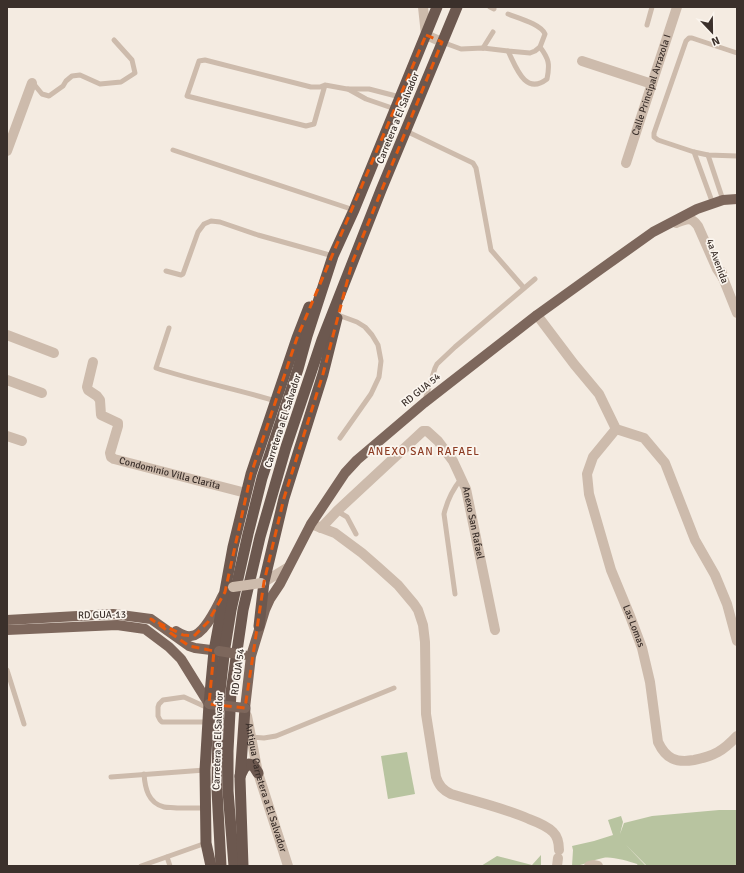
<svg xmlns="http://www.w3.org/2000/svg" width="744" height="873" viewBox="0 0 744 873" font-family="Signika,sans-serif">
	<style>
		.green { fill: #b8c4a0 }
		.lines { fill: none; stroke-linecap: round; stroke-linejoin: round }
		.service { stroke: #cdbbac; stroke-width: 5 }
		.minor { stroke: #cdbbac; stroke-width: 10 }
		.tertiary { stroke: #cdbbac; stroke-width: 10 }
		.primary { stroke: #7d675c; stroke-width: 10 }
		.trunk { stroke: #6c584f; stroke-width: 11 }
		.minor-bridge { stroke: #cdbbac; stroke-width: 10 }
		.primary-bridge { stroke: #7d675c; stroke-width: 10 }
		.marked { fill: none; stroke: #e8590c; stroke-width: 3; stroke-dasharray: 8 5; stroke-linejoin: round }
		.labels { text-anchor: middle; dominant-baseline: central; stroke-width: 3.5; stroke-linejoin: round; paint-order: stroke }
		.street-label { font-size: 10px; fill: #3b302b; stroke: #fbf5ee }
		.neighbourhood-label { font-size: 11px; letter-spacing: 1px; fill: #8c3b22; stroke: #fbf5ee }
	</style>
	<rect width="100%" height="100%" fill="#f4ebe1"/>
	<!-- green -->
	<g class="green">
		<path d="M407,752L415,794L388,799L381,756Z"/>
		<path d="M719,810H737V866H647L626,845L646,866H638L637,864C628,861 611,856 603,858C592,860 583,866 572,866L573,850L572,846L594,841L613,835L608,820L621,816L623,822L620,834L624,823L652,816Z"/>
		<path d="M541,855V866H481L497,856L532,865Z"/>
	</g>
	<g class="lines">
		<!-- service -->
		<g class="service">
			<path d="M490,7L494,9"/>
			<path d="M647,25L652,7"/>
			<path d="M442,42L461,49L483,48L508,51L530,53L535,51L540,47L545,34C541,24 518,18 508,14"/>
			<path d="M483,48L493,32"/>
			<path d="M508,51C516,67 525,96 547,79C550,64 549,59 540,47"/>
			<path d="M737,53L692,38H689L686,41L654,133V137L658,140L694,152L708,155L737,156"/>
			<path d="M33,83L42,94L49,96L63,86L66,81L72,76L80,75L100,84L121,82L135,73L132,60L114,40"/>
			<path d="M325,85L314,124L306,126L187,96L199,61L205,60L311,87H320L325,85L347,89H369L400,97"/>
			<path d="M348,89L366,99L395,109"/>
			<path d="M406,131L473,163L476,168L491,250L524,288"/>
			<path d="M173,150L354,210"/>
			<path d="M694,152L713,204"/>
			<path d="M708,155L723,200"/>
			<path d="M166,271L181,275L183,274L198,232L204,224L211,221L220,222L258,235L333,256"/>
			<path d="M338,315L357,322L365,327L372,335L378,345L381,361L379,377L371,394L340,438"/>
			<path d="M169,328L156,368C195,381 236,389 276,401"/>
			<path d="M425,400L435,368L437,364L455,347L535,279"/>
			<path d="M337,511L347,517L356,534"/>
			<path d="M455,594L444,514C447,501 453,489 461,479"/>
			<path d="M7,670L24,724"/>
			<path d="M208,722H162L160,720L158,716V707L159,704L163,700L184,697L208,708"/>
			<path d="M251,737L264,738L276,736L394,688"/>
			<path d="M144,774C145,788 148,803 164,807C168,808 173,807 177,808C186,808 196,808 205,808"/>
			<path d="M111,777L205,770"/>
			<path d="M167,857L170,866"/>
			<path d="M141,866L206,843"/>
		</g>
		<!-- minor -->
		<g class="minor">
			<path d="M423,7L426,35L442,42"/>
			<path d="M582,61L652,84"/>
			<path d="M7,151L32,83"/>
			<path id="s1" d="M626,163L677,7"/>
			<path d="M676,223C686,219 691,216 698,226L717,269L723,278"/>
			<path d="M722,272L723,278L737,313"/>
			<path d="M537,315L574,364L599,394L616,429L644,438L665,463L695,540L715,575L727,604L737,641"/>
			<path d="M7,335L54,353"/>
			<path id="s2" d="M93,362L87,387L88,390L97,396L100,400L101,415L118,423V426L110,453L111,457L114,459L246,493"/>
			<path d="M7,380L42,393"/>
			<path id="s3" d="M616,429L593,457L587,474L589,494L611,570L630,616L642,648L650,682L658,742C666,759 676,763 694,760C714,756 723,751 737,736"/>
			<path d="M7,436L22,441"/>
			<path d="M311,524L335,533L362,553L378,567L398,585L414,604L418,610L423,625L425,642L426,714L436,777C439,786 443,790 451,794C477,802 504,808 529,819C537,822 547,826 553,832C558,837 559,843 559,850"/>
			<path id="s4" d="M321,528L337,511L423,431H427L438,441L453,461L466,489L495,630"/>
			<path d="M261,583L264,582L287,568"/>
			<path d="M557,866L558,858"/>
			<path d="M589,866L593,865L598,866"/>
		</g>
		<!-- tertiary -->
		<path class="tertiary" id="s5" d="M247,716L258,773L288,866"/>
		<!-- primary -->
		<g class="primary">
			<path d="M7,620L113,614L151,619L189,646L195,648L219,651"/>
			<path d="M7,630L117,625L145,629L169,647L181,659L209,704"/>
			<path d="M176,631C181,634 185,637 191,636C205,635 217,606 223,595"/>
			<path d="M245,708L251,656L265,610L270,599L280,584L311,524L345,473L357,460L424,403L537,315L601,269L653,232L697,209L723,200L737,199"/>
		</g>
		<!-- trunk -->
		<g class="trunk">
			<path d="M259,626L264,582L284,498L323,374L337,318"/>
			<path d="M240,776L244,768L249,764L253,765L258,773"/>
			<path d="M211,866L206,843L205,770L209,704L214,651L233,547L251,474L297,338L309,307"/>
			<path d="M221,866L217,790L218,724L220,691L225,647L231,610L248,534L262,478L298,369L307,336L333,256L354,210L437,7"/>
			<path d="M234,866L228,791V751L231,692L243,610L260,537L286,447L322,340L381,190L457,7"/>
			<path d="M243,866L240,779L245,708"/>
		</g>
		<!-- minor-bridge -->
		<path class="minor-bridge" d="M233,587L261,583"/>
		<!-- primary-bridge -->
		<g class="primary-bridge">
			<path d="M219,651L244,655"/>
			<path d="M209,704L245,708"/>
		</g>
	</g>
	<!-- marked area -->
	<path class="marked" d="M426,35L442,42L352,263L323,374L284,498L264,582L245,708L209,704L214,651L189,646L151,619L183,635L194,636L208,622L225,592L251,474L297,338Z"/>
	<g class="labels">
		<!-- street labels -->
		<g class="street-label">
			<text stroke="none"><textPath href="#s1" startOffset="82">Calle Principal Arrazola I</textPath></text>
			<text transform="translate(398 118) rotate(-68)">Carretera a El Salvador</text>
			<text transform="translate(717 261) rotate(70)">4a Avenida</text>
			<text transform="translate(421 390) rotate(-39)">RD GUA 54</text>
			<text transform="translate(283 421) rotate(-72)">Carretera a El Salvador</text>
			<text stroke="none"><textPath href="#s2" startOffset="175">Condominio Villa Clarita</textPath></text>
			<text stroke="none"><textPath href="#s4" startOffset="250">Anexo San Rafael</textPath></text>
			<text transform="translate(102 615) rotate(-1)">RD GUA-13</text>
			<text stroke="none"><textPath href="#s3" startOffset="214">Las Lomas</textPath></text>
			<text transform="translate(238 672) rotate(-82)">RD GUA 54</text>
			<text transform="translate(218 741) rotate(-88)">Carretera a El Salvador</text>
			<text stroke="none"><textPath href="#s5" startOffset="74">Antigua Carretera a El Salvador</textPath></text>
		</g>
		<!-- neighbourhood labels -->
		<g class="neighbourhood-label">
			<text x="424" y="451">ANEXO SAN RAFAEL</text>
		</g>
	</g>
	<!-- border -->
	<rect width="744" height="873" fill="none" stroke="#3b302b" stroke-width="16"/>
	<!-- north arrow -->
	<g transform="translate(712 32) rotate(158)" stroke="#fbf5ee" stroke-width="3" paint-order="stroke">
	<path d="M0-3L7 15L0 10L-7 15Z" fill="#3b302b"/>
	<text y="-6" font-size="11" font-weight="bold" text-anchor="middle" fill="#3b302b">N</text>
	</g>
</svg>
